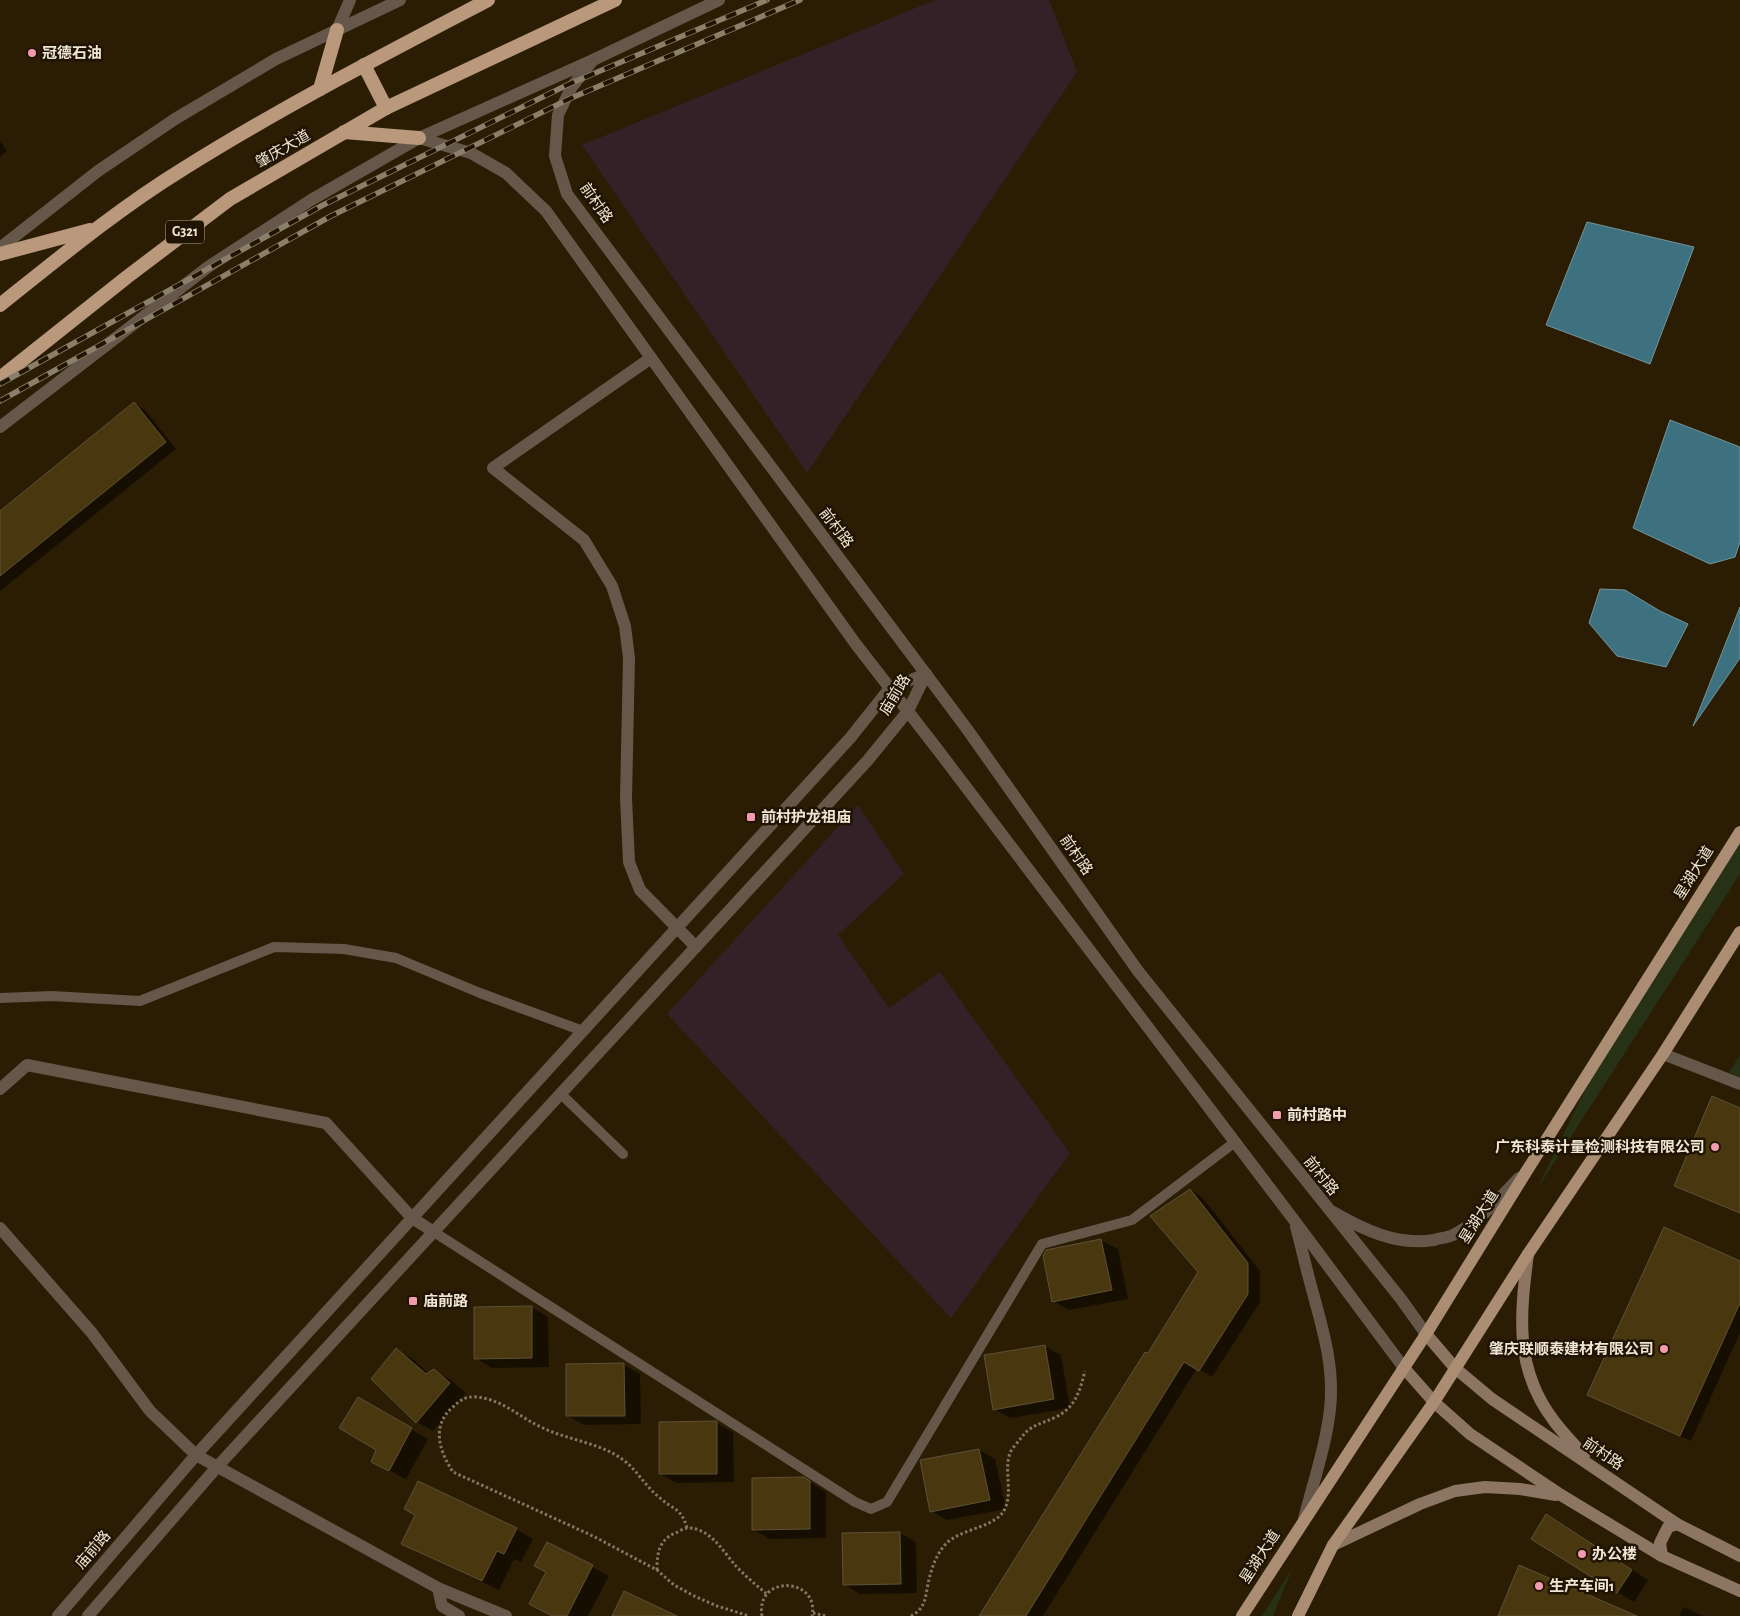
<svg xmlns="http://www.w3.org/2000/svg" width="1740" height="1616" viewBox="0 0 1740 1616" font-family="'Alegreya Sans','Noto Sans SC',sans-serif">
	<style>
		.industrial { fill: #332128 }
		.green { fill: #273115 }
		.water { fill: #3e7180; stroke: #73949a }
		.shadow { fill: #0007 }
		.building { fill: #493710; stroke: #5f5136 }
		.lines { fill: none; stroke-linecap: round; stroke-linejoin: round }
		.path { stroke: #837762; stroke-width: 3; stroke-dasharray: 2.5 2.5; stroke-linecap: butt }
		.service { stroke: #65574a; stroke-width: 10 }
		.minor { stroke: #65574a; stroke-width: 12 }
		.tertiary { stroke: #65574a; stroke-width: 12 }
		.secondary { stroke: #8c7562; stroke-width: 12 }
		.primary { stroke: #ab8d74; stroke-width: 12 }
		.trunk { stroke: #b9987c; stroke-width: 14 }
		.rail-casing { stroke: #8a7f6b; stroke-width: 5.5 }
		.rail { stroke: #201400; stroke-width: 4; stroke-dasharray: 11; stroke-linecap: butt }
		.poi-dot { fill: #f29aae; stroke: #201400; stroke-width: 2 }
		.labels { text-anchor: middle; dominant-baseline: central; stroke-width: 5; stroke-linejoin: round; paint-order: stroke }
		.shield { fill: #201400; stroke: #b1a796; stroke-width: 1 }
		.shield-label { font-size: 14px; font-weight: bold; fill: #efe6d7 }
		.poi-label { font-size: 15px; font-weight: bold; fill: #efe6d7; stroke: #201400; text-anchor: start }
		.street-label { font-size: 15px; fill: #efe6d7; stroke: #201400 }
	</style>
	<rect width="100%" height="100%" fill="#2a1d03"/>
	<!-- industrial -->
	<g class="industrial">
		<path d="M935,0H1049L1077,72L807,473L582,145Z"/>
		<path d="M858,805L904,874L838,935L889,1008L940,972L1070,1153L951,1318L667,1014Z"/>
	</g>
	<!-- green -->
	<g class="green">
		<path d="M1740,837V874L1536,1191L1599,1061Z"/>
		<path d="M1740,1055V1077L1729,1072Z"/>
		<path d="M1293,1567L1273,1616H1262Z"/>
	</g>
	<!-- water -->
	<g class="water">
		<path d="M1587,222L1694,247L1650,364L1546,325Z"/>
		<path d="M1670,420L1740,447V542L1735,557L1710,564L1633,528Z"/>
		<path d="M1600,589L1625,590L1660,611L1688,624L1666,667L1617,656L1589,623Z"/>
		<path d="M1740,607V658L1693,726Z"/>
	</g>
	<!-- shadow -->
	<g class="shadow">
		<path d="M0,141L7,151L0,157Z"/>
		<path d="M134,404L145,410L176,449L0,591V512Z"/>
		<path d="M1190,1190L1202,1197L1260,1271V1302L1212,1377L1197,1368L1043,1616H980L1200,1272Z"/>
		<path d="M1101,1240L1118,1249L1128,1299L1069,1310L1053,1301Z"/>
		<path d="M1740,1262V1333L1691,1441L1599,1400Z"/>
		<path d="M531,1307L548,1317L549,1367L492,1368L475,1358Z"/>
		<path d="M1044,1346L1061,1355L1070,1408L1010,1418L994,1409Z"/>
		<path d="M396,1350L413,1359L429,1374L434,1371L451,1380L466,1393L433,1431L417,1422Z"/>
		<path d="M624,1365L640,1374L641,1424L584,1425L568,1416Z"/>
		<path d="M358,1399L428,1439L406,1479L373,1462L377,1450Z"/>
		<path d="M716,1423L733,1432L734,1482L677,1483L660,1474Z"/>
		<path d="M979,1450L995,1459L1006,1509L947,1520L931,1511Z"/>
		<path d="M803,1478L826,1492V1538L770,1539L754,1530Z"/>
		<path d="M1563,1525L1648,1580L1634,1602L1617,1592Z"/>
		<path d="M516,1529L533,1539L521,1562L514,1559L499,1590L419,1553L403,1543Z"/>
		<path d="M900,1533L916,1542L917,1593L860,1594L844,1584Z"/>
		<path d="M547,1543L609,1576L588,1616H553L547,1572Z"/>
		<path d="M1683,1607L1704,1616H1679Z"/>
	</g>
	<!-- building -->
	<g class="building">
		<path d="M134,402L166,442L0,576V511Z"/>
		<path d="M1712,1096L1740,1108V1213L1674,1186Z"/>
		<path d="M1190,1189L1248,1263V1294L1199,1371L1184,1362L1026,1616H979L1145,1352L1148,1353L1198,1272L1150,1216Z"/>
		<path d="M1664,1227L1740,1261V1303L1680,1436L1587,1395Z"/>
		<path d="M1101,1239L1112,1290L1052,1302L1043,1256L1046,1250Z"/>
		<path d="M532,1306V1358L474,1359V1307Z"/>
		<path d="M1045,1345L1054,1399L993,1410L984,1355Z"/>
		<path d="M396,1348L426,1374L434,1369L450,1383L416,1423L371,1379Z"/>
		<path d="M624,1363L625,1416H566V1364Z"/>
		<path d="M358,1397L412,1428L389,1471L371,1462L376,1450L339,1428Z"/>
		<path d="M717,1421V1474H659V1422Z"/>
		<path d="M979,1449L990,1500L930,1512L920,1460Z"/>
		<path d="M804,1477L810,1481V1529L752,1530V1478Z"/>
		<path d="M418,1481L517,1528L504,1554L497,1551L482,1581L401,1544L415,1515L404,1509Z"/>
		<path d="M1546,1514L1632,1570L1617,1593L1531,1539Z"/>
		<path d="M900,1532L901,1584L843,1585L842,1533Z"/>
		<path d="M547,1542L593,1565L567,1616H552L529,1604L546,1572L534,1566Z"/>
		<path d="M1519,1565L1607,1603L1637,1616H1498Z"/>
		<path d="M624,1591L677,1616H612Z"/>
	</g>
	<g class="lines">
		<!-- path -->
		<g class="path">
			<path d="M687,1528C681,1507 673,1510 660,1498C647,1488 638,1472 626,1462C601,1442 569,1441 541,1427C519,1417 502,1399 476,1397C466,1396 460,1400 453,1407C431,1425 439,1451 453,1472L593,1536L657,1570L674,1585L696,1597L717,1606L749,1616"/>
			<path d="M657,1570C657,1555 658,1542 673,1534C677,1533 683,1528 688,1528C710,1528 723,1551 735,1565C745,1576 756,1585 767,1594"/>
			<path d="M813,1613L826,1616"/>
			<path d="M762,1616C755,1574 820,1577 812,1616"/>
			<path d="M911,1616C914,1614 918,1612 920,1609C926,1602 926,1593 928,1584C931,1570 935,1557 944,1546C959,1527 999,1529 1006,1506C1012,1490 1004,1470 1010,1453C1012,1448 1018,1442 1021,1438C1031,1424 1042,1424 1056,1417C1076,1407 1080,1390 1085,1371"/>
		</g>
		<!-- service -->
		<g class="service">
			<path d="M0,998L52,996L140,1001L274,947L344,949L396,958L480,993L583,1031"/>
			<path d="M561,1094L623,1154"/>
			<path d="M434,1232L855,1502L871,1509L887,1502L1042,1244L1132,1220L1235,1142"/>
		</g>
		<!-- minor -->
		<g class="minor">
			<path d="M651,358L493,468L584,540L612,586L625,626L629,658L626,798L629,862L640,890L696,947"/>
			<path d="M1663,1054L1740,1084"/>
			<path d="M0,1089L27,1065L326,1123L412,1218L434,1232"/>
			<path d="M0,1228L92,1333L150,1411L196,1455L438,1588L506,1616"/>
			<path d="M438,1588L442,1606L459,1616"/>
		</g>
		<!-- tertiary -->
		<g class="tertiary">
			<path d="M337,30L350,0"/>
			<path d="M593,60L571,88L558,115L555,156L567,194L967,729L1138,971L1401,1299L1426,1334"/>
			<path d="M419,138L471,153L506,173L546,211L855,643L941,754L1294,1220L1404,1368"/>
			<path d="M0,248L98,171L175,119L276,59L400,0"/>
			<path d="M0,427L208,267L311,200L419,138L593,60L719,0"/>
			<path d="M1333,1212C1364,1230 1397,1246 1434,1240C1440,1238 1447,1238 1453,1235C1479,1222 1499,1199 1519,1178"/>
			<path d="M1296,1227C1301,1245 1305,1264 1310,1282C1321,1324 1335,1364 1330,1409C1326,1446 1313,1483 1304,1519"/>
			<path d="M58,1616L196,1455L851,737L890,688L926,674"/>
			<path d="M88,1616L217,1467L868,760L908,711L926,674"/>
		</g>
		<!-- secondary -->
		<g class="secondary">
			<path d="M1528,1254C1520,1315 1514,1369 1554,1421C1563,1433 1574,1444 1584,1456"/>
			<path d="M1426,1334L1455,1368L1492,1399L1677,1524L1740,1556"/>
			<path d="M1404,1368L1434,1402L1470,1434L1561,1495L1662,1556L1740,1591"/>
			<path d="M1333,1545L1420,1504L1455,1491L1485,1487L1520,1489L1556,1495"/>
			<path d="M1662,1556L1660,1543L1668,1527L1677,1524"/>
		</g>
		<!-- primary -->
		<g class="primary">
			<path d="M1242,1616L1426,1334L1526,1172L1740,832"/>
			<path d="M1298,1616L1333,1545L1434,1402L1528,1254L1663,1054L1740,932"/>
		</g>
		<!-- trunk -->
		<g class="trunk">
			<path d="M364,65L386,108"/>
			<path d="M320,89L337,30"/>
			<path d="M344,132L419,138"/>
			<path d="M0,254L90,230"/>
			<path d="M0,305C59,258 118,209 183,169C282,107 385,54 488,0"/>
			<path d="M0,378L127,277L230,199L386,108L615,0"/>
		</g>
		<!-- rail casing -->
		<g class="rail-casing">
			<g id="rail">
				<path d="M0,384L323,205L567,85L767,0"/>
				<path d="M0,401L331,216L569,99L800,0"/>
			</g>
		</g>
		<!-- rail -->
		<use href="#rail" class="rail"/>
	</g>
	<!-- markers -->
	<g class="poi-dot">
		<circle cx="32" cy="53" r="5"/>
		<rect x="746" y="812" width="10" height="10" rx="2.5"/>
		<rect x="1272" y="1110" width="10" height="10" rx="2.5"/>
		<circle cx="1715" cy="1147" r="5"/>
		<rect x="408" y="1296" width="10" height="10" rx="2.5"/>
		<circle cx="1664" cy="1349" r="5"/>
		<circle cx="1582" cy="1554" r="5"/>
		<circle cx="1539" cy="1586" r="5"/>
	</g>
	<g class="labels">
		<!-- shield labels -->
		<rect class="shield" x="166" y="220.5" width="38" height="23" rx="4"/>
		<g class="shield-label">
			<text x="185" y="232">G321</text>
		</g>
		<!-- poi labels -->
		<g class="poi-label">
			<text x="42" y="53">冠德石油</text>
			<text x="761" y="817">前村护龙祖庙</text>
			<text x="1287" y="1115">前村路中</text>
			<text x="1705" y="1147" text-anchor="end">广东科泰计量检测科技有限公司</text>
			<text x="423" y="1301">庙前路</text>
			<text x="1654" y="1349" text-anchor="end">肇庆联顺泰建材有限公司</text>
			<text x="1592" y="1554">办公楼</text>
			<text x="1549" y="1586">生产车间1</text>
		</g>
		<!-- street labels -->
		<g class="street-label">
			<text transform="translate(283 149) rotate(-30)">肇庆大道</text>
			<text transform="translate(596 203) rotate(55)">前村路</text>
			<text transform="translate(836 528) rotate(53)">前村路</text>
			<text transform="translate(895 695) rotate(-59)">庙前路</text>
			<text transform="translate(1076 855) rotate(55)">前村路</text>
			<text transform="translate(1694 873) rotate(-58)">星湖大道</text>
			<text transform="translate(1321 1176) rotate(51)">前村路</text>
			<text transform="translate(1479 1217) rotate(-58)">星湖大道</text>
			<text transform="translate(1603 1454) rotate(34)">前村路</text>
			<text transform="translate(93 1550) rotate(-49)">庙前路</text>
			<text transform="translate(1260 1557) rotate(-57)">星湖大道</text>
		</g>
	</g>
</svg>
